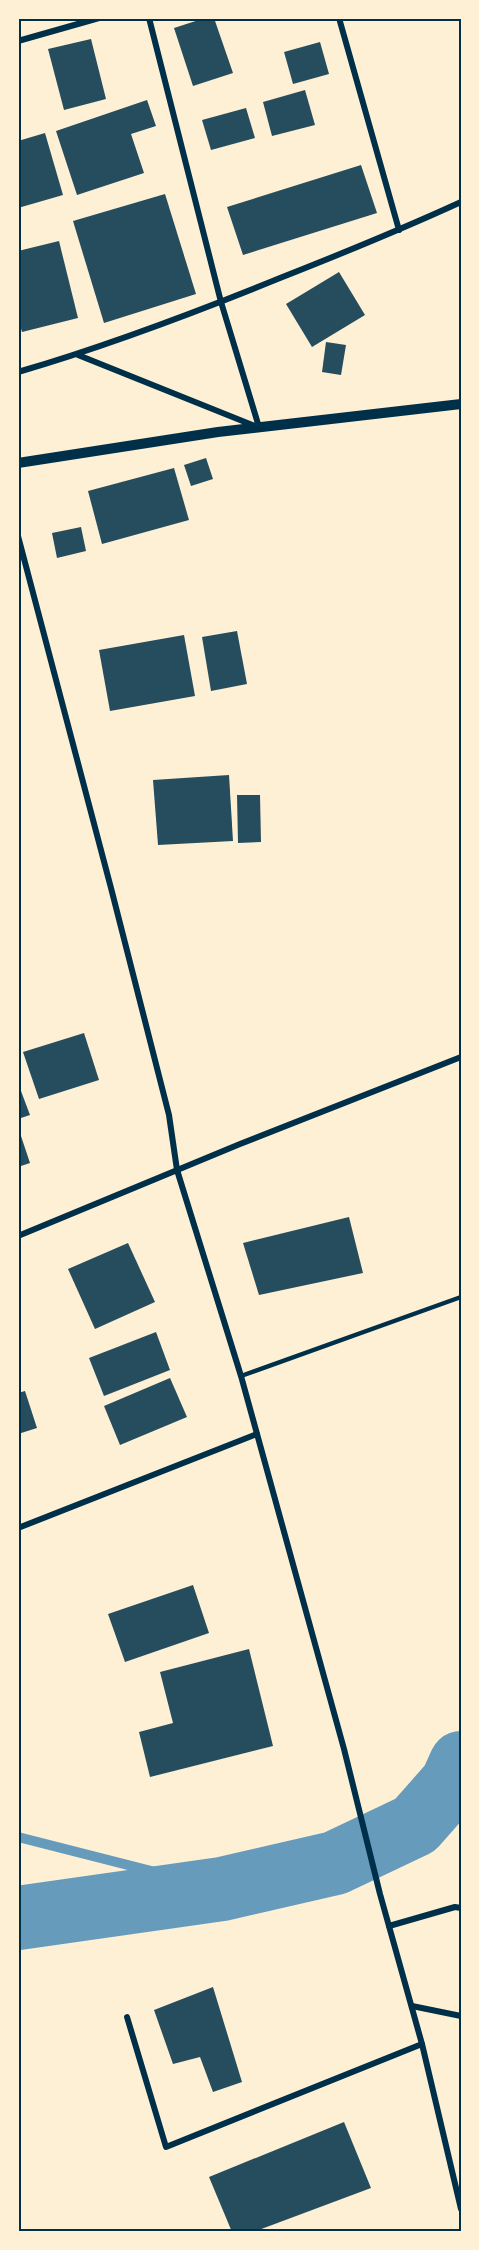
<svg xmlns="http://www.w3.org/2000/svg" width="479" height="2250" viewBox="0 0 479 2250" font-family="'Exo 2',sans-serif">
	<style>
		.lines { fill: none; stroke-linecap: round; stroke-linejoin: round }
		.stream { stroke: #669bbc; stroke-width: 10 }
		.river { stroke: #669bbc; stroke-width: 64 }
		.building { fill: #264d5e }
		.service { stroke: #003049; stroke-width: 4.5 }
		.minor { stroke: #003049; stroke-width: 6 }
		.tertiary { stroke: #003049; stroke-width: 10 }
		.neatline { fill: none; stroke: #003049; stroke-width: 2 }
	</style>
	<rect width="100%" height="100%" fill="#fdf0d5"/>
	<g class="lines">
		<!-- stream -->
		<path class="stream" d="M18,1837L222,1889"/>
		<!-- river -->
		<path class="river" d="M18,1918L222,1889L335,1863L415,1825L452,1783L461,1763"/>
	</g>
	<!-- building -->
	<g class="building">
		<path d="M205,18H214L233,73L193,86L174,28Z"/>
		<path d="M91,39L106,99L64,110L48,49Z"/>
		<path d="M320,42L329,74L293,84L284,52Z"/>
		<path d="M305,90L315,125L272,136L263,102Z"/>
		<path d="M147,100L156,126L131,134L144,173L77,195L56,131Z"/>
		<path d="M246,108L255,138L211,150L202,120Z"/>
		<path d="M45,133L63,195L18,208V141Z"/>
		<path d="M361,165L377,213L243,255L227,207Z"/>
		<path d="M165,194L196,294L104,323L73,221Z"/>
		<path d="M59,241L78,318L22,332L18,318V251Z"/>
		<path d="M339,272L365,315L312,347L286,304Z"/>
		<path d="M326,342L346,345L341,375L322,372Z"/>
		<path d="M206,458L213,479L191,486L184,465Z"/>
		<path d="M174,468L189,520L102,544L88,491Z"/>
		<path d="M81,527L86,551L57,558L52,533Z"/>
		<path d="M237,631L247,684L211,691L202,637Z"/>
		<path d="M184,635L195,696L110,711L99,650Z"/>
		<path d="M229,775L233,841L158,845L153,780Z"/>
		<path d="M237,795H260L261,842L238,843Z"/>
		<path d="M84,1033L99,1080L39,1099L23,1052Z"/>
		<path d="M18,1083L30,1115L18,1119Z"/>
		<path d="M18,1127L30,1163L18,1167Z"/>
		<path d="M349,1217L363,1273L259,1295L243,1243Z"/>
		<path d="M128,1243L155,1302L95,1329L68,1269Z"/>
		<path d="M156,1332L170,1370L104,1396L89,1358Z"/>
		<path d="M170,1378L187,1417L120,1445L104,1406Z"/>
		<path d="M25,1391L37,1428L18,1434V1393Z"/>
		<path d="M193,1585L209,1633L125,1662L108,1614Z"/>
		<path d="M249,1649L273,1746L150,1777L139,1732L173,1723L160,1672Z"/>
		<path d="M213,1987L242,2082L213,2092L200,2057L173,2064L154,2010Z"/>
		<path d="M344,2122L371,2188L253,2232H232L209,2177Z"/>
	</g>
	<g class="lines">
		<!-- service -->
		<path class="service" d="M241,1376L461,1297"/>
		<!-- minor -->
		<g class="minor">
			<path d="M149,18L221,302L259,427"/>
			<path d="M339,18L399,230"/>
			<path d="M18,41L99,18"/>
			<path d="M78,355L255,426"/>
			<path d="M18,372C107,346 194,313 280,278C341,254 402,229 461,202"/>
			<path d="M18,536L111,888L169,1115L177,1170L241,1376L344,1749L380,1894L422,2044L461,2209"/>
			<path d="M18,1236L240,1144L461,1057"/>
			<path d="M18,1528L257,1434"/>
			<path d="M389,1926L455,1907L461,1908"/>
			<path d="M412,2006L461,2016"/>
			<path d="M127,2017L166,2147L422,2044"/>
		</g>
		<!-- tertiary -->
		<path class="tertiary" d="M18,463L218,432L461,404"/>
	</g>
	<!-- border -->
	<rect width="479" height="2250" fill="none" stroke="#fdf0d5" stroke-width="39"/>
	<rect x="20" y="20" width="440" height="2210" class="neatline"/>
</svg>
